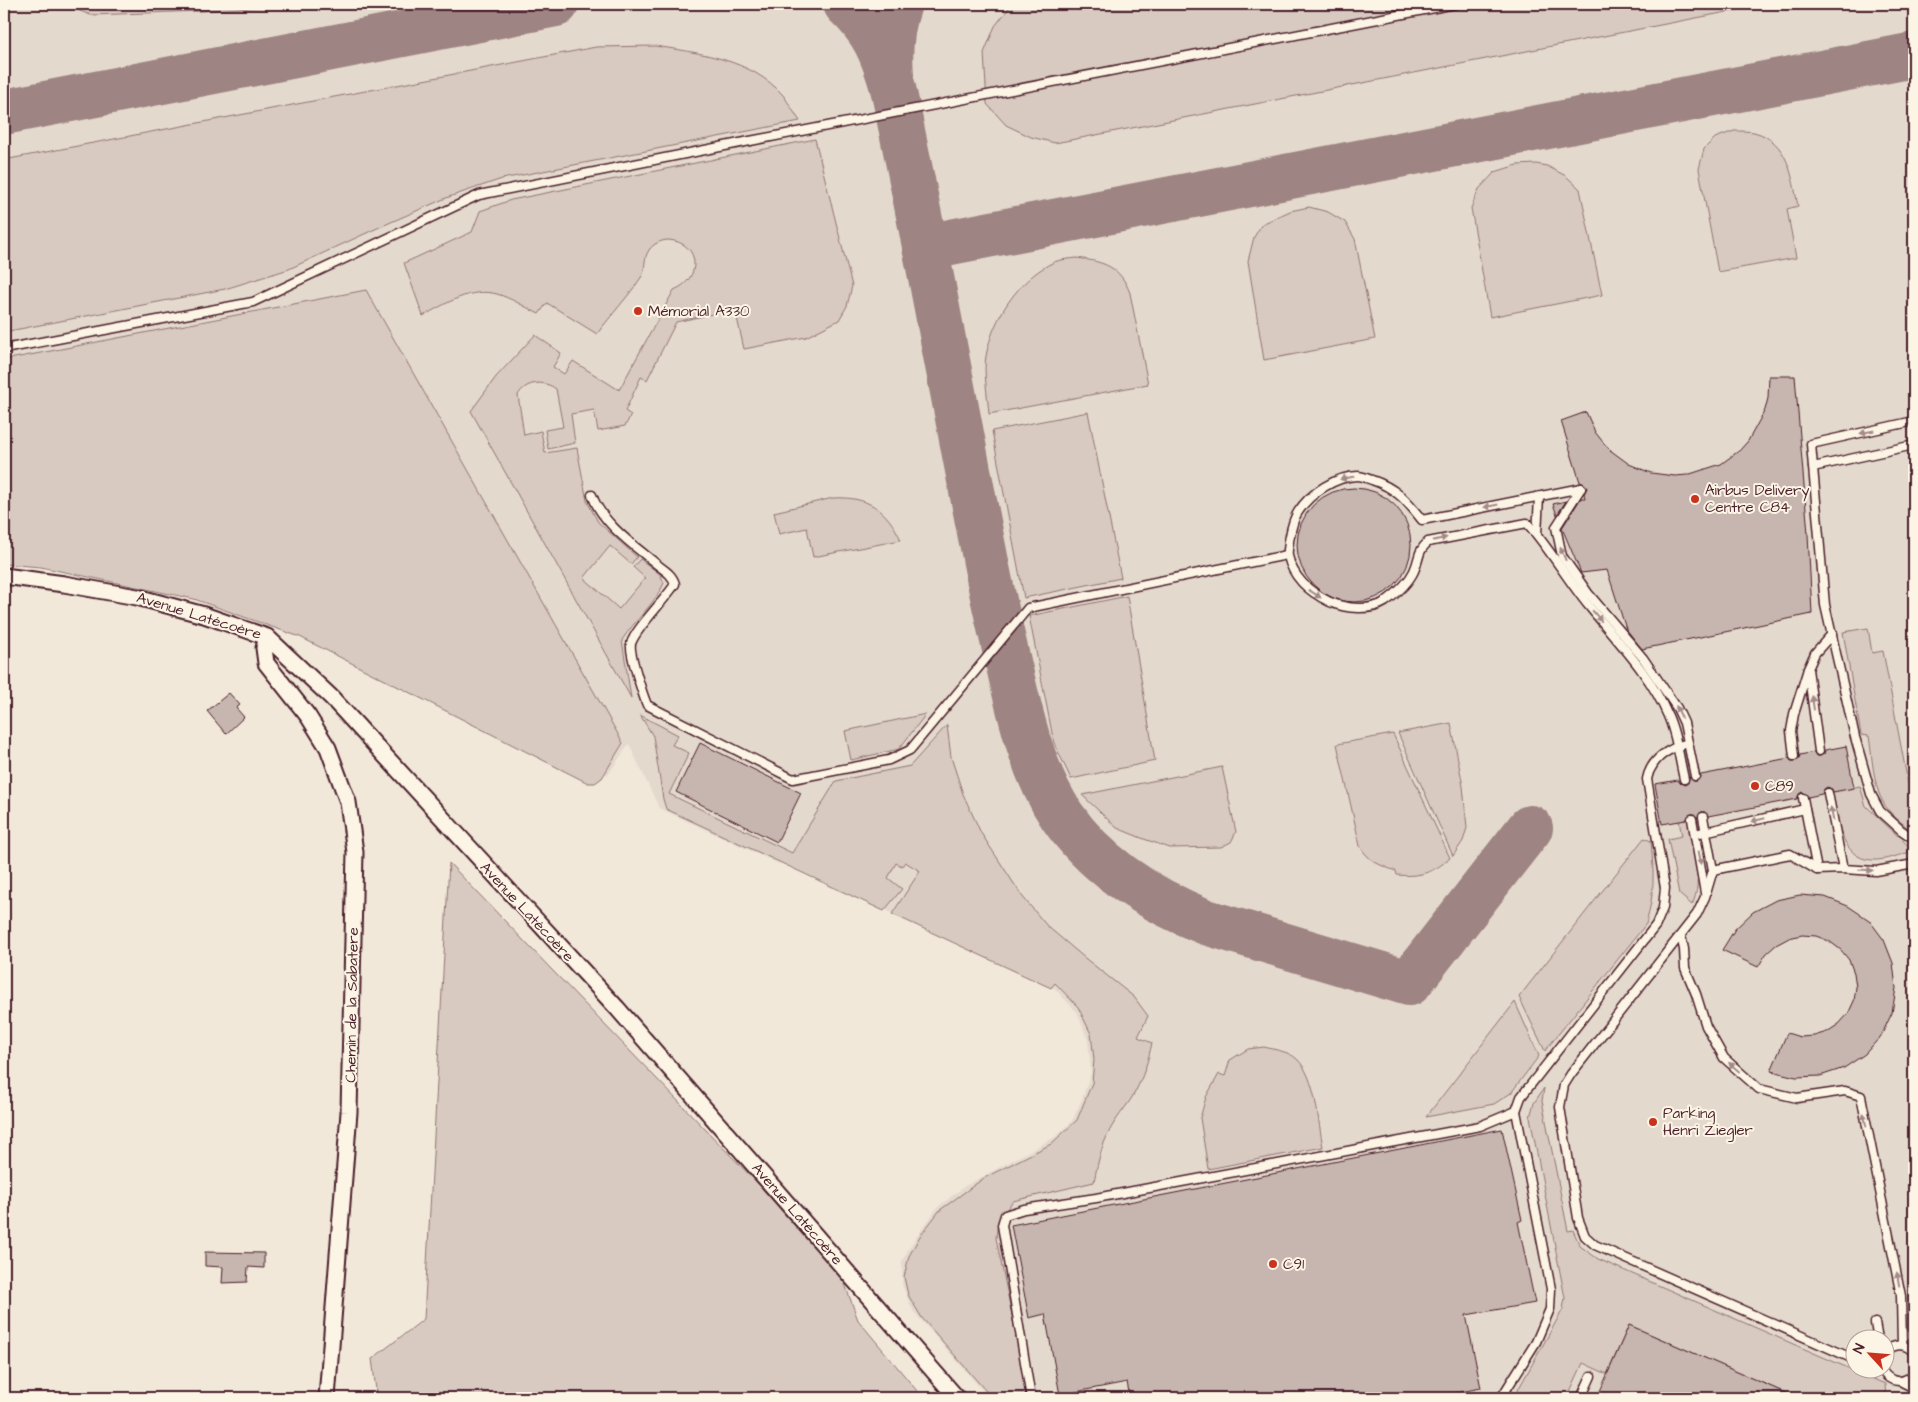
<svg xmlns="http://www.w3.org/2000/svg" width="1918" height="1402" viewBox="0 0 1918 1402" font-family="'Architects Daughter',sans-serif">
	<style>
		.built { fill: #e4d9cd; fill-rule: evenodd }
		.green { fill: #d8cac0; stroke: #917476 }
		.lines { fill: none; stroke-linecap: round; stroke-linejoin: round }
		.taxiway { stroke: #9e8482; stroke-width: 46 }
		.building { fill: #c7b6af; stroke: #4a1f2b }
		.lane-casing { stroke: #4a1f2b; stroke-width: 11 }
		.street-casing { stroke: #4a1f2b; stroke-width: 19 }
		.lane { stroke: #fcf5e5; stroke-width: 8 }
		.street { stroke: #fcf5e5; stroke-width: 15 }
		.oneway { fill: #a38a88 }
		.poi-dot { fill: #c8321e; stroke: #fcf5e5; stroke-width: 2 }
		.labels { text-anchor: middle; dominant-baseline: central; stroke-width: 4; stroke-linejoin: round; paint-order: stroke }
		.poi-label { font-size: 15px; fill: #4a1f2b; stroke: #fcf5e5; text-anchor: start }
		.street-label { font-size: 15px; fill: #4a1f2b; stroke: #fcf5e5 }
	</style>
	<rect width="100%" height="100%" fill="#f1e8da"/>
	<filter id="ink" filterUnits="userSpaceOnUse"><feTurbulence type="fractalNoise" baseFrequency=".02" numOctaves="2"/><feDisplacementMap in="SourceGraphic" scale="10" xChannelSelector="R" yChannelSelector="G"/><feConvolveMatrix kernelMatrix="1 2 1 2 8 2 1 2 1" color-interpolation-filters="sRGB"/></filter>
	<g filter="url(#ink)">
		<!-- built -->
		<path class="built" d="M4,4H1914V1398H989L913,1311L902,1285V1261L912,1243L938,1207L965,1186L1055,1137L1072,1121L1082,1099L1091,1073L1088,1041L1077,1012L1054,988L781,862L779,864L659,808L629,744L608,775L354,639L4,544ZM1856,1340H1886V1370H1856Z"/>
		<!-- green -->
		<g class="green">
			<path d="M60,4H296L202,11L91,15Z"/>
			<path d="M1012,4H1768L1055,143L1031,137L1006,125L987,104L984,53L995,26Z"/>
			<path d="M655,46C700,53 751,59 783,95C789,103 794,113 800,121L502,179L446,198L373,230L289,269L225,289L4,332V160L596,47Z"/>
			<path d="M1734,131C1741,131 1748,131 1754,132C1789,141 1792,177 1798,206L1787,209L1796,258L1718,272L1699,169L1704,149L1715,138Z"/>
			<path d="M815,139L852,286L847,306L839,320L806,337L744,349L735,309L676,322L647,380L641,377L625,411L631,415L625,426L598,431L594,410L571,414L575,443L548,449L545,430L563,427L556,389C544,380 526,381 518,395L524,435L541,431L545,453L577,448L587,501L598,522L637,557L631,564L610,546L584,578L619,609L645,578L633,567L640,559L660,574L664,583C655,604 635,620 622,640L631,698L471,411L496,377L535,335L561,353L553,367L564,374L573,361L619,390L674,290C702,279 701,243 669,240C661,240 653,244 649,250C643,259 646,269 642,276C629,296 611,315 597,334L547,303L539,314C525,307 511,298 497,294C471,287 445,304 423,316L404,263L472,232L480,211L511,200Z"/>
			<path d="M1536,164L1547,166L1566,176L1580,189L1602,295L1490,317L1471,208L1479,189L1495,172L1517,165Z"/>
			<path d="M1309,207L1328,212L1345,222L1355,239L1375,339L1264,360L1248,261L1254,237L1262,224L1290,211Z"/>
			<path d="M1077,258C1104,262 1120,266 1130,293L1148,384L989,414C988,399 983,370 986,356C993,318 1018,279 1054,262C1061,259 1070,259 1077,258Z"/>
			<path d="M366,290L623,743L602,778L595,783H588L300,637L194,599L41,567L4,564V360Z"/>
			<path d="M1088,412L1121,578L1024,598L992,431Z"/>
			<path d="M833,498C867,496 887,509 901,540L813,557L807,528L779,534L774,512Z"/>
			<path d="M1127,596L1155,761L1071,779L1054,743L1029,616Z"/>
			<path d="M1868,628L1872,653L1883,651L1914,815V832C1903,824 1889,814 1883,802C1873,785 1872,755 1869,736L1861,735L1843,632Z"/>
			<path d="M926,714L899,749L851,760L845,731Z"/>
			<path d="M640,715L678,735L672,745L689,753L669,794L792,853L836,781L910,766L947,725L951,757L963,794L981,833L1022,896L1047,926L1086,959L1134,997L1148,1016L1138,1037L1152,1043C1148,1061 1143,1078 1134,1094C1129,1103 1122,1111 1116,1120C1103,1139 1098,1160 1094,1182L1013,1201L998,1221L996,1238L1029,1398H992L922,1318L908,1295L904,1277L909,1256L920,1236L940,1210L984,1178L1051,1144L1077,1120L1092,1083L1094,1060L1091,1034L1078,1007L1055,983L1051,988L892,914L920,871L905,862L902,866L896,863L888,878L902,889L884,911L666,809L663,799L653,736Z"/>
			<path d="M1451,723L1463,786L1467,828L1463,841L1453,856L1398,733Z"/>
			<path d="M1393,734L1450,858C1433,873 1419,877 1397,875L1396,871C1381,866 1368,861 1360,846L1337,744Z"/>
			<path d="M1222,767L1236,832L1231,842L1221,847L1170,848L1144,839L1117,828L1082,795Z"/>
			<path d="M1860,786L1866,806L1914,851C1901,854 1885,861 1872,860C1840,859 1837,816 1832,792Z"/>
			<path d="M1689,819C1693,845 1704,881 1692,905L1679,894L1668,839L1682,836L1679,821Z"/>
			<path d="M1644,838L1651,841C1654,874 1655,891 1646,924L1545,1051L1519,997Z"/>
			<path d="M449,863L732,1157L838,1265L858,1320L923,1398H377L372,1359L424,1319Z"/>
			<path d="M1515,1002L1539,1056L1511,1093L1494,1104L1426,1117Z"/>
			<path d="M1264,1047C1276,1050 1288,1051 1297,1059C1316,1077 1318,1122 1323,1147L1208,1169L1200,1118L1206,1097L1219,1074L1225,1076L1230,1060L1248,1049Z"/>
			<path d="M1544,1088L1542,1101L1568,1231L1573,1230L1580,1246L1598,1259L1885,1384L1886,1398L1877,1397L1876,1398H1797L1629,1325L1607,1374L1583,1363L1567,1398H1518L1514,1397L1563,1309L1565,1298L1530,1117L1534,1103Z"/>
		</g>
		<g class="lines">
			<!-- taxiway -->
			<g class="taxiway">
				<path d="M846,4C873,29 883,52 893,88C926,242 953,397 984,552C991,590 1000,628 1009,666C1021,717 1032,771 1062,816C1096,866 1151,900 1206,922L1409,983L1530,828"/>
				<path d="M891,75C889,51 891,26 899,4"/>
				<path d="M4,112L556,4"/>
				<path d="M925,247L1914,55"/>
			</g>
		</g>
		<!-- building -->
		<g class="building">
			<path d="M1769,376H1795L1808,534L1812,614L1642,649L1626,629L1607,570L1581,573L1562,528L1581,498H1585L1584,494L1587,488L1584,484L1580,482L1561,421L1586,412L1595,432L1603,442L1610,450L1629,464L1651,473L1675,476L1687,475L1721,464L1740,450L1748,441L1765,410L1768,398Z"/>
			<circle cx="1354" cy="545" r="57"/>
			<path d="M1566,501L1557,515L1553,504Z"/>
			<path d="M229,693L240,705L236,708L244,717L226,734L207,711Z"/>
			<path d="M700,743L801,793L777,842L676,792Z"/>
			<path d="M1846,746L1854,788L1833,792L1832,789L1827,787L1824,789L1822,794L1808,797L1802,792L1799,794L1797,799L1708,816L1705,812H1701L1697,818L1694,814H1691L1686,820L1662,824L1655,784L1678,780L1680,783L1685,785L1688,783L1689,777L1693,781H1697L1701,775L1789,758L1791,761H1795L1799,759L1800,755L1814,752L1816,756H1820L1824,754L1825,750Z"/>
			<path d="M1800,895L1825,897L1848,906L1869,920L1884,940L1893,963L1896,988L1892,1013L1881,1036L1865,1054L1844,1068L1820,1076L1796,1077L1771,1071L1787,1033L1800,1037L1814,1036L1827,1032L1839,1024L1848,1014L1854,1001L1856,987L1854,973L1849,960L1841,950L1829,941L1816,936L1802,935L1789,938L1776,945L1766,954L1758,967L1722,950L1735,929L1753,912L1776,900Z"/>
			<path d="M1502,1129L1522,1220L1518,1222L1535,1303L1466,1315L1481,1388L1430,1398H1130L1127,1382L1060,1395L1045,1314L1029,1318L1011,1225Z"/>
			<path d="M205,1252L264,1253V1268L248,1267L247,1282L222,1283L223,1267L205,1266Z"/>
			<path d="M1629,1325L1797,1398H1597Z"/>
		</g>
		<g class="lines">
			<!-- lane casing -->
			<g class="lane-casing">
				<g id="lane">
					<path d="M4,349L253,302L479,195L750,141L1455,4"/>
					<path d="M1914,421L1811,444L1825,605L1855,737L1871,794L1880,811L1901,830L1914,839"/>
					<path d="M1813,467L1914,445"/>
					<path d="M1581,488L1422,520C1407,501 1396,488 1372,480C1368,479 1363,476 1358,476C1336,476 1310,493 1298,512C1292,521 1291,531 1289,541C1289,545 1287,552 1288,556C1293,578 1311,593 1330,602C1346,609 1371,611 1385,602C1396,594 1408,584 1414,571C1420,558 1417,552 1428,542L1527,523C1550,549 1567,579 1588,605C1617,641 1650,673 1668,716C1677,736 1679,758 1684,779"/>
					<path d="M1581,488L1556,527L1562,556L1588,593L1643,658L1677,708L1684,723L1695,776"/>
					<path d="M592,495C602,523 632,544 654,562C662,569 672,573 675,584C666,599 634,630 631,644C629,653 643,695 647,705L793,779L889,760L910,750L1028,608L1287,555"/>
					<path d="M1537,534L1539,497"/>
					<path d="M1808,669L1815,653L1832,634"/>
					<path d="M1794,756L1791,731L1794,714L1808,669L1819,751"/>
					<path d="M1828,793L1843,869"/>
					<path d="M1803,798L1817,870"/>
					<path d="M1703,817L1713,870L1705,897L1697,914L1571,1074L1564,1085L1560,1107L1578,1218L1585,1236L1595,1245L1856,1360"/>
					<path d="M1692,819L1705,893"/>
					<path d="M1695,834L1805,809"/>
					<path d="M1713,870L1790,854L1817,870L1843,869L1876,871L1914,864"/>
					<path d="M1681,936L1684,949L1685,968L1696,994L1706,1026L1724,1058L1759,1089L1797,1098L1845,1091L1861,1096L1901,1296L1902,1345"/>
					<path d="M1875,1323L1878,1340"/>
					<path d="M1886,1351C1896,1343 1906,1343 1914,1353"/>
					<path d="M1882,1370C1889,1383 1904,1385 1914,1373"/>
					<path d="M1900,1381L1914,1388"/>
					<path d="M1033,1398L1030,1392L1002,1225L1005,1215L1024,1209L1096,1198L1480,1126L1516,1111"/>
					<path d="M1501,1398L1536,1342L1550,1309L1551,1289L1516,1111L1521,1097L1656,925L1663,908L1665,888L1647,779C1651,759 1669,748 1688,743"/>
					<path d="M1581,1398L1591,1376"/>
				</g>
			</g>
			<!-- street casing -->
			<g class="street-casing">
				<g id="street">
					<path d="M4,576L64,584L137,597L204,615L267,637L331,697L617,1008L957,1398"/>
					<path d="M267,637L264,648L266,663L308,716L328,748L348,802L355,852L349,1112L327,1398"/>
				</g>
			</g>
			<!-- lane -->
			<use href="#lane" class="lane"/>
			<!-- street -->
			<use href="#street" class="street"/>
		</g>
		<!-- one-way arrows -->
		<defs><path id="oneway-solid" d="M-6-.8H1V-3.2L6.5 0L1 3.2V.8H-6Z" transform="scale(1.25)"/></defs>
		<g class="oneway">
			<use href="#oneway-solid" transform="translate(1867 432) rotate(168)"/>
			<use href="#oneway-solid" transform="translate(1347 478) rotate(168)"/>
			<use href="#oneway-solid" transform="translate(1491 506) rotate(169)"/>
			<use href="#oneway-solid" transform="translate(1440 539) rotate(-13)"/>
			<use href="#oneway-solid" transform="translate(1563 554) rotate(-113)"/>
			<use href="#oneway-solid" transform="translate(1315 594) rotate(33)"/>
			<use href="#oneway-solid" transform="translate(1597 616) rotate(50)"/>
			<use href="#oneway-solid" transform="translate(1813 703) rotate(-98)"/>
			<use href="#oneway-solid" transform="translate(1679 712) rotate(-116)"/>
			<use href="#oneway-solid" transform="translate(1832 814) rotate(-101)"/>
			<use href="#oneway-solid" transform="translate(1758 820) rotate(167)"/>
			<use href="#oneway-solid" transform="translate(1700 858) rotate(79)"/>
			<use href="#oneway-solid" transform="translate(1866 870) rotate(3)"/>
			<use href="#oneway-solid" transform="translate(1734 1067) rotate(-139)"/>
			<use href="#oneway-solid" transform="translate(1865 1120) rotate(-101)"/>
			<use href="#oneway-solid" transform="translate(1898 1279) rotate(-100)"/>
		</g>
	</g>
	<!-- markers -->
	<g class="poi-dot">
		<circle cx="638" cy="311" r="5"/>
		<circle cx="1695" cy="499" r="5"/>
		<circle cx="1755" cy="786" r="5"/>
		<circle cx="1653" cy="1122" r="5"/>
		<circle cx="1273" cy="1264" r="5"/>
	</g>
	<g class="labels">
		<!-- poi labels -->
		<g class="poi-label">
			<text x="648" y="311">Mémorial A330</text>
			<text x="1705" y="490">Airbus Delivery<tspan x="1705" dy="17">Centre C84</tspan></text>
			<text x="1765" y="786">C89</text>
			<text x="1663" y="1113">Parking<tspan x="1663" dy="17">Henri Ziegler</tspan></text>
			<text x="1283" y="1264">C91</text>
		</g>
		<!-- street labels -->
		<g class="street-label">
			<text transform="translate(199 616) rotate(17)">Avenue Latécoère</text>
			<text transform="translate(527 912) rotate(47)">Avenue Latécoère</text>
			<text transform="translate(352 1005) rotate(-89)">Chemin de la Sabatere</text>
			<text transform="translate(797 1214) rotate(49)">Avenue Latécoère</text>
		</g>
	</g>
	<!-- margin -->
	<rect width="1918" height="1402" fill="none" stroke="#fcf5e5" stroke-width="20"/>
	<rect x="10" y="10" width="1898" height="1382" fill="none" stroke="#4a1f2b" stroke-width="2" filter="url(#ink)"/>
	<!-- north arrow -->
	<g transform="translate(1870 1354) rotate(296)"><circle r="24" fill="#fcf5e5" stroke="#b59f9b"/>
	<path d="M0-4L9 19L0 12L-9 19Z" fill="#c8321e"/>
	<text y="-8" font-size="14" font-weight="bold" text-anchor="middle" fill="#4a1f2b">N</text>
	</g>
</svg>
